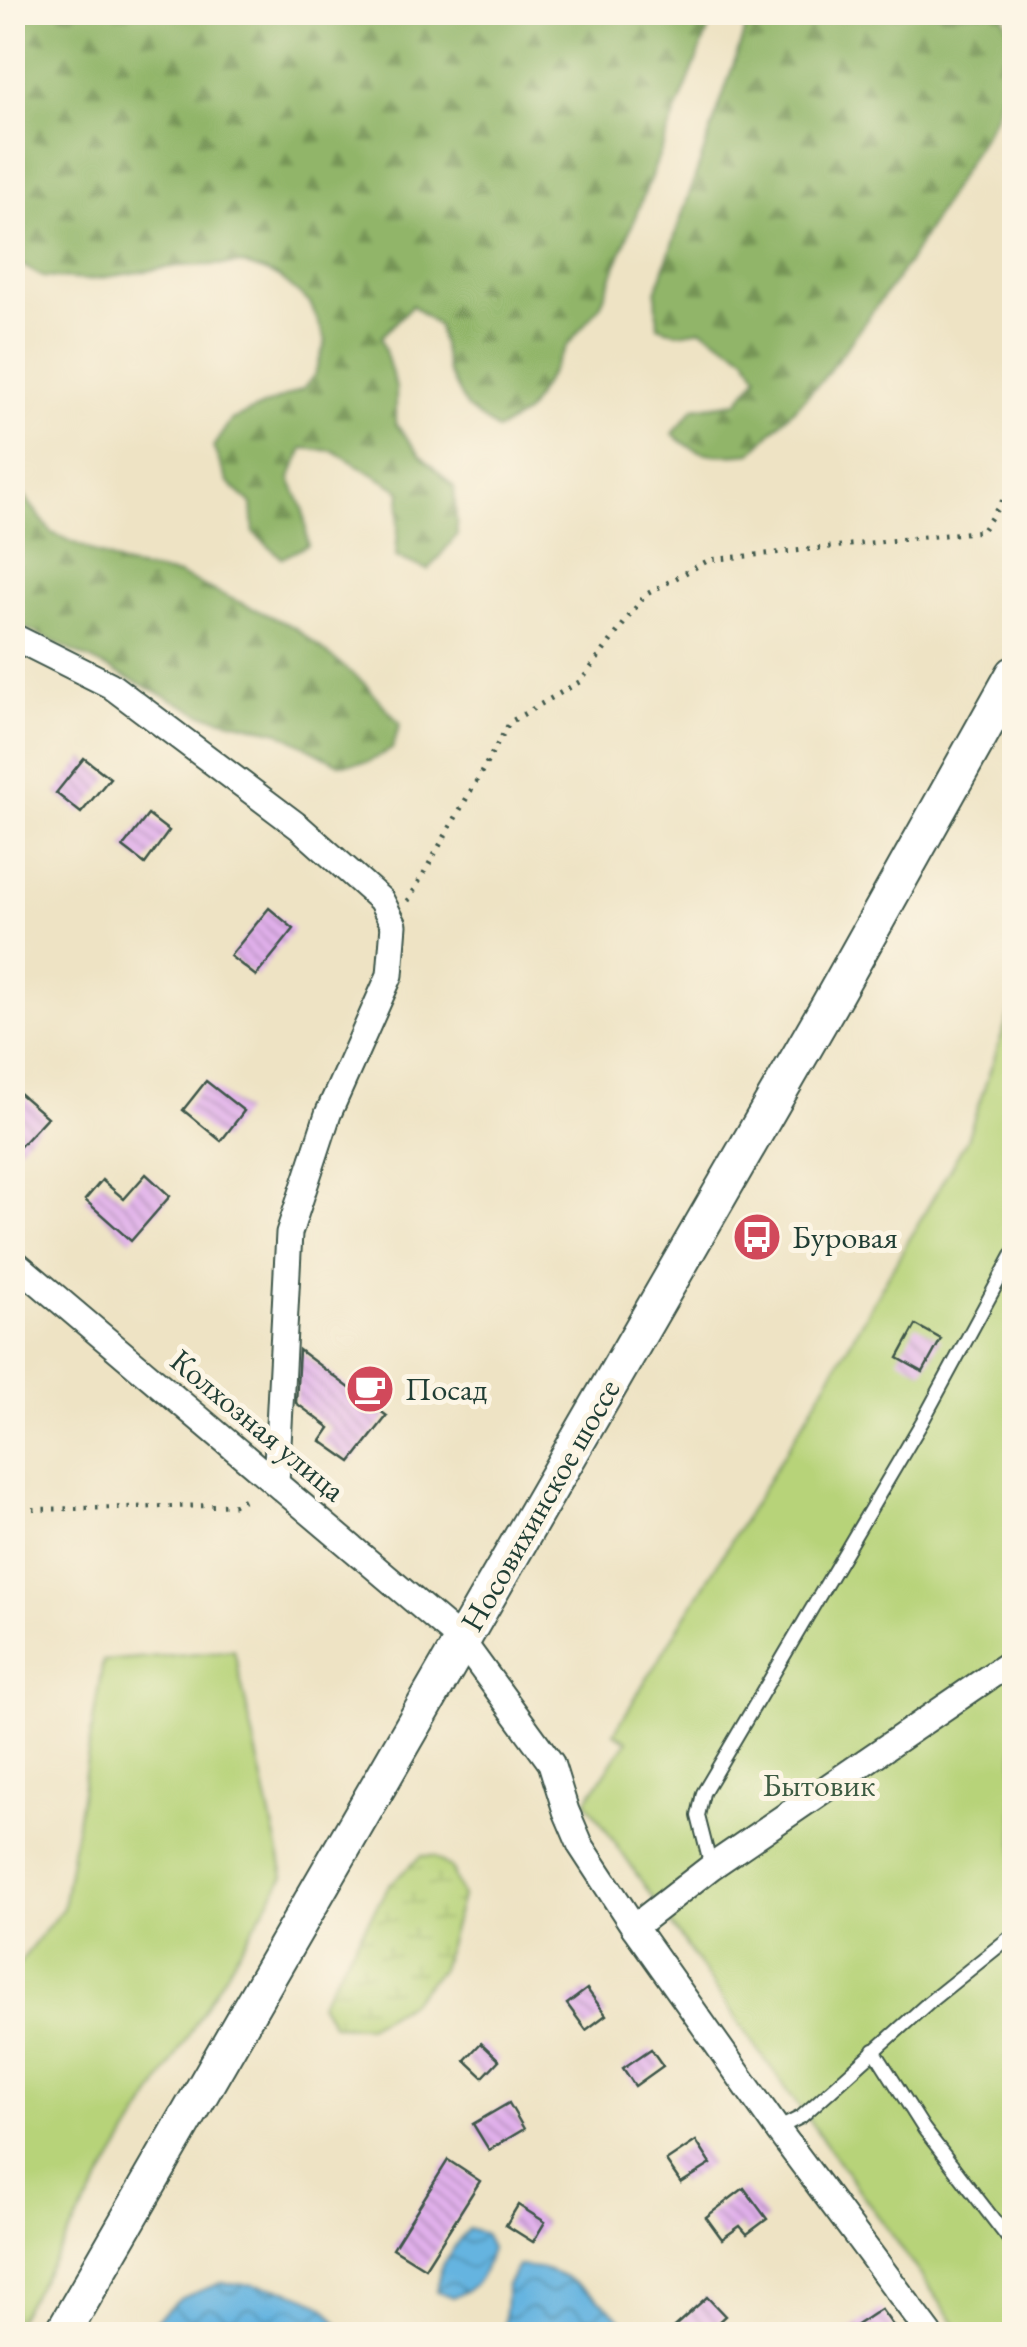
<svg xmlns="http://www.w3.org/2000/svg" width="1027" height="2347" viewBox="0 0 1027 2347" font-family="'EB Garamond',serif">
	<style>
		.green { fill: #b7d379; stroke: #6b8856; stroke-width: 2.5 }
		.forest { fill: url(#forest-firs); stroke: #58794e; stroke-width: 2.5 }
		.wetland { fill: url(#wetland-marsh); stroke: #6b8856; stroke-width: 2.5 }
		.water { fill: url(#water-waves); stroke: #42788a; stroke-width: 2.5 }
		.building { fill: url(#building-back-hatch) }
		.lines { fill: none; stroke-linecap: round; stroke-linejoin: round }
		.service-casing { stroke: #3e564a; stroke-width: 16 }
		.minor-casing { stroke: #3e564a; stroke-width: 29 }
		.secondary-casing { stroke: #3e564a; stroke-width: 39 }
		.path { stroke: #3e564a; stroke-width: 5; stroke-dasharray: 2.5 8; stroke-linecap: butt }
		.service { stroke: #fff; stroke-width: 12 }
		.minor { stroke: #fff; stroke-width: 25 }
		.secondary { stroke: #fff; stroke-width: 35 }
		.labels { text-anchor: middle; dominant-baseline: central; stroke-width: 10; stroke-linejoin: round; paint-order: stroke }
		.poi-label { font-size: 32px; fill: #1f3d34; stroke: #fcf5e5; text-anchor: start }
		.street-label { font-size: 32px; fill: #1f3d34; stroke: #fcf5e5 }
		.park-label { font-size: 32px; fill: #3d5b42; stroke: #fcf5e5 }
	</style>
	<defs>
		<pattern id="forest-firs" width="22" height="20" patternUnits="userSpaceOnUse" patternTransform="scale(2.5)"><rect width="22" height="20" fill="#91b569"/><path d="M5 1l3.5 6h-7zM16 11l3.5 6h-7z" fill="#769457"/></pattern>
		<pattern id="wetland-marsh" width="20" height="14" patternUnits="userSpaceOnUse" patternTransform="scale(2.5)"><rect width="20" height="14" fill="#b7d379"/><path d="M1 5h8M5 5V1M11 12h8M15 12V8" fill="none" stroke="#9db669"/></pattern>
		<pattern id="water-waves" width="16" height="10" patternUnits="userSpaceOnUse" patternTransform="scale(2.5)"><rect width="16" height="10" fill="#65b4e0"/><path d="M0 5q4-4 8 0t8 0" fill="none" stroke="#5394b6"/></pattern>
		<pattern id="building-back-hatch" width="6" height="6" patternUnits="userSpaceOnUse" patternTransform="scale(2.5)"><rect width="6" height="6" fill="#e1b0eb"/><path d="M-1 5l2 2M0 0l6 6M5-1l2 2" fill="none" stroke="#b690bf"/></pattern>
	</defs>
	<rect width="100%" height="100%" fill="#fcf5e5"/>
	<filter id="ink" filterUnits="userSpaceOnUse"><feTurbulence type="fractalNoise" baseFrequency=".01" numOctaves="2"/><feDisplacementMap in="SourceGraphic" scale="20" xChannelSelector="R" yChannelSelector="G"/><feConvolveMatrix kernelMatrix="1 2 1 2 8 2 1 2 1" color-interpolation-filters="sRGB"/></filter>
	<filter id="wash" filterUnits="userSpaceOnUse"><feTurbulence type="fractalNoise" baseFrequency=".0048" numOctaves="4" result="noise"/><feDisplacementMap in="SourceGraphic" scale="40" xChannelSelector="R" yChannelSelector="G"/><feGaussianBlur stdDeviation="2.25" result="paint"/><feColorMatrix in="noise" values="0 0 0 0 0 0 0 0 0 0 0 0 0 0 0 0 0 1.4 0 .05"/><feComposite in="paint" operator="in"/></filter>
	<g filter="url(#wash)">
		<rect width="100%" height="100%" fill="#eee3c4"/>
		<!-- green -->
		<g class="green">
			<path d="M1014,1000V2334H963L754,2044L586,1801L627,1741L614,1733L809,1413L967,1139Z"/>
			<path d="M234,1650L284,1876L13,2327V1971L63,1908L103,1661Z"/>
		</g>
		<!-- forest -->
		<g class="forest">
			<path d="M12,13L13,12L715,13L601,304L566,347L526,413L497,430L467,408L448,372L438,326L412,305L381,337L396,388V424L421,456L454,487L457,535L428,570L396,557L401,491L334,451L303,448L290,479L303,508L308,545L282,558L254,533L252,504L228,483L213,447L231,420L303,389L315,374L326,340L310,303L278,276L243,264L178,266L87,280L43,277L13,260Z"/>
			<path d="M751,13H1002L1014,40V56L995,116L907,264L823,379L751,453C720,456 697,458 673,434L694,408L737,402L758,376L746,356L702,329L678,333L658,326L656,292Z"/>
			<path d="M12,480L52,533L126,566L179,575L294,627L365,684L400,724L392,749L368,762L339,764L279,732L202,714L13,622Z"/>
		</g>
		<!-- wetland -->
		<path class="wetland" d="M421,1856H434L452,1869L462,1897L441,1969L410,2002L367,2026L333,2025L320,2003L389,1885Z"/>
		<!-- water -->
		<g class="water">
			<path d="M468,2229L484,2234L491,2248C483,2277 480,2286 452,2298L437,2292C436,2269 454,2245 468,2229Z"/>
			<path d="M518,2266C526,2267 535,2267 542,2269C573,2277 616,2309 634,2334H503L507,2285Z"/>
			<path d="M221,2283C253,2284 290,2286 318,2303C330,2310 338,2323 345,2334H143L146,2329L181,2298Z"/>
		</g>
		<g id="blocks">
			<!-- building -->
			<g class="building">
				<path d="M84,758L110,778L81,813L56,793Z"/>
				<path d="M148,815L169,831L145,864L123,847Z"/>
				<path d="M269,908L294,929L256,976L230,956Z"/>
				<path d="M206,1081L244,1111L221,1141L183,1110Z"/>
				<path d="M12,1087L47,1117L12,1155Z"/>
				<path d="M146,1174L170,1196L131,1241L85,1200L102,1180L124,1199Z"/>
				<path d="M916,1325L941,1339L923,1372L898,1358Z"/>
				<path d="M299,1350L387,1416L351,1462L321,1441L330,1428L296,1403Z"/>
				<path d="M587,1989L606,2015L586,2030L567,2004Z"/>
				<path d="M481,2043L499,2060L483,2077L465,2060Z"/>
				<path d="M651,2049L663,2066L635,2086L623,2068Z"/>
				<path d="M509,2103L524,2129L489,2150L473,2124Z"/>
				<path d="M696,2141L711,2164L681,2183L666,2161Z"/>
				<path d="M448,2160L480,2181L425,2268L393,2248Z"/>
				<path d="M744,2188L767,2219L747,2234L740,2226L722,2239L706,2217Z"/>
				<path d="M518,2205L545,2222L533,2242L506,2225Z"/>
				<path d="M707,2297L725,2316L705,2334H666Z"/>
				<path d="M881,2309L894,2327L883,2334H843Z"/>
			</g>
		</g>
	</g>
	<g filter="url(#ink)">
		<use href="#blocks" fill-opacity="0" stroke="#3e564a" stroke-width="2.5"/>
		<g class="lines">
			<!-- service casing -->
			<g class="service-casing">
				<g id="service">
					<path d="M711,1867L698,1816L703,1793L922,1422L1014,1252"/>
					<path d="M874,2050L924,2129L1014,2246"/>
					<path d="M777,2129L801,2117L928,2003L1014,1934"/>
				</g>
			</g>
			<!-- minor casing -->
			<g class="minor-casing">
				<g id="minor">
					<path d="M12,636L110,685L299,827L381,900L394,925L390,975L328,1114L289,1233L276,1483"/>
					<path d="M12,1260L462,1641L551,1763L566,1811L581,1846L634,1927L777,2129L930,2334"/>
					<path d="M634,1927L711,1867L1014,1660"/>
				</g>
			</g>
			<!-- secondary casing -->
			<g class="secondary-casing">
				<path id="secondary" d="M62,2334L829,1005L1014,674"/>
			</g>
			<!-- path -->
			<g class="path">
				<path d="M408,901L510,722L581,681L645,595L709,560L982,531L1014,484"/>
				<path d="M12,1510L233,1505L251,1496"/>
			</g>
			<!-- service -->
			<use href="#service" class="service"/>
			<!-- minor -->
			<use href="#minor" class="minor"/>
			<!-- secondary -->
			<use href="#secondary" class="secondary"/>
		</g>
	</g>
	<!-- icons -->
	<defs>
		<g id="bus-disc" transform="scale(2.5)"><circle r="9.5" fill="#d1495b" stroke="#fcf5e5"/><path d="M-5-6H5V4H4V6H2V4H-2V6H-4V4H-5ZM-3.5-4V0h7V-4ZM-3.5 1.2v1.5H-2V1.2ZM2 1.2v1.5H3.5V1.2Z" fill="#fff"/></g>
		<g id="cafe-disc" transform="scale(2.5)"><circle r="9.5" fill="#d1495b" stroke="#fcf5e5"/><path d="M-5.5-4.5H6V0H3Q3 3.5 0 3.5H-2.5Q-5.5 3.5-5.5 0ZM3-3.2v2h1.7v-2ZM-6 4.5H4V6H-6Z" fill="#fff"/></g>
	</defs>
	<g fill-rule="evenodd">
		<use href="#bus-disc" x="757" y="1237"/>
		<use href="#cafe-disc" x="370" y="1389"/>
	</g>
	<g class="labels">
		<!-- poi labels -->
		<g class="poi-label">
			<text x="792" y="1237">Буровая</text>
			<text x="405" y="1389">Посад</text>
		</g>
		<!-- street labels -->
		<g class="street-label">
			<text transform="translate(258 1425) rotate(40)">Колхозная улица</text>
			<text transform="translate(540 1505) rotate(-60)">Носовихинское шоссе</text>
		</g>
		<!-- park labels -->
		<g class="park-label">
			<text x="819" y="1785">Бытовик</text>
		</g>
	</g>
	<!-- margin -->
	<rect width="1027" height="2347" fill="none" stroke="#fcf5e5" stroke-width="50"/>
</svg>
